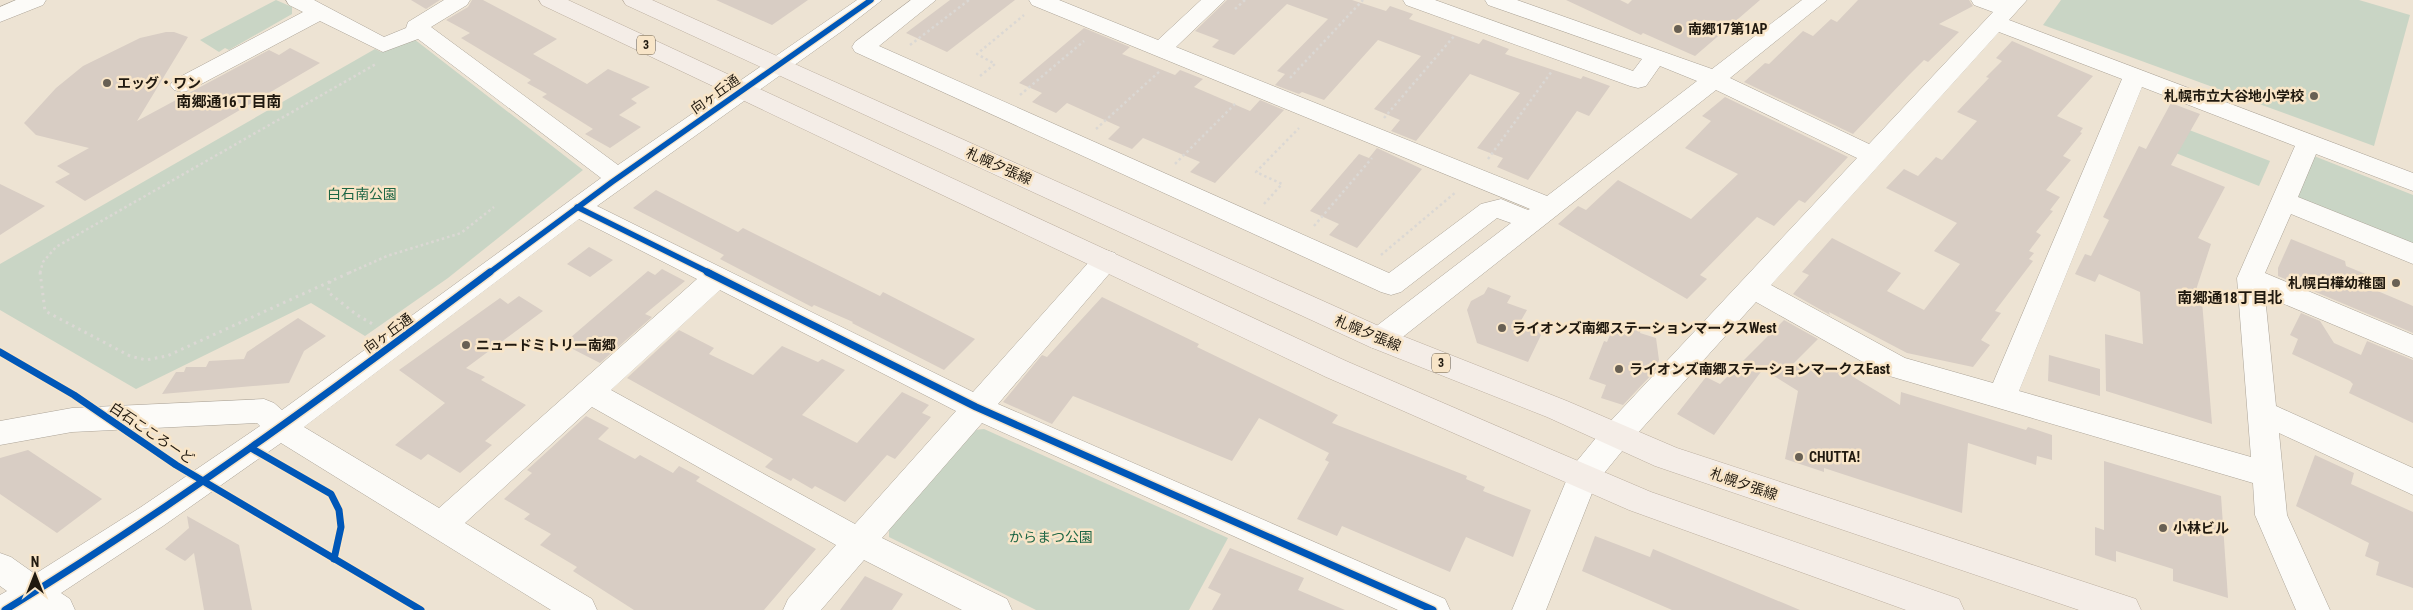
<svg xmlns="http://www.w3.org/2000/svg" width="2413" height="610" viewBox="0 0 2413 610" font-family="'Roboto Condensed','Noto Sans JP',sans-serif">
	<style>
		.green { fill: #c9d5c5 }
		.building { fill: #d8cdc4 }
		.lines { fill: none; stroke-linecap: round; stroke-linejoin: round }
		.minor-casing { stroke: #aca498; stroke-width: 1 }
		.major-casing { stroke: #bcafa0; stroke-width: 1 }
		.path-far1 { stroke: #dbd8d4; stroke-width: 2.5; stroke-dasharray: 2.5 3; stroke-linecap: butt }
		.path { stroke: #dbd8d4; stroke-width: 3; stroke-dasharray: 2.5 4.5; stroke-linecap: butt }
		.minor { fill: #fcfbf8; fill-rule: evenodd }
		.major { fill: #f4ede7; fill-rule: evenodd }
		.cycleway-far1-casing { stroke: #f8e5c8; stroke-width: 8 }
		.cycleway-casing { stroke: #f8e5c8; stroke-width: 10 }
		.cycleway-far1 { stroke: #0057b8; stroke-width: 5.5 }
		.cycleway { stroke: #0057b8; stroke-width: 7 }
		.poi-dot { fill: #686054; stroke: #f8e5c8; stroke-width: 2 }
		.labels { text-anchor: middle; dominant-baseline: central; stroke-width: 5; stroke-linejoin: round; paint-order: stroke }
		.shield { fill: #f8e5c8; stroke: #615646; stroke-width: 1 }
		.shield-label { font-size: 12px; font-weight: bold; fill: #20190f }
		.poi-label { font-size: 14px; font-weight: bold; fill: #20190f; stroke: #f8e5c8; text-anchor: start }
		.street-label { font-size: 14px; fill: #20190f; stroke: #f8e5c8 }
		.park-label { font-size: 14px; fill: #1d6645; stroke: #f8e5c8 }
		.neighbourhood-label { font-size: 15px; font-weight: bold; fill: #20190f; stroke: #f8e5c8 }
	</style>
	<rect width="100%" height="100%" fill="#ede3d3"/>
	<!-- green -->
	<g class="green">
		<path d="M276,0L292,7V14L229,50L225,48L219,52L200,40Z"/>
		<path d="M2061,0H2359L2410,15L2374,146L2043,25Z"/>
		<path d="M414,39L583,170L448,278L365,336L311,303L136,389L0,310V264L375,49L381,52Z"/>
		<path d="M2171,123L2270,161L2259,186L2158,146Z"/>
		<path d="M2314,156L2413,195V248L2293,199Z"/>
		<path d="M984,429L1228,538L1189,610H1036L889,537V525L974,430Z"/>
	</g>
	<!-- building -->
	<g class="building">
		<path d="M411,0H440L426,9Z"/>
		<path d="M472,0H483L557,39L533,54L587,84L608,69L650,87L631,99L637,103L619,115L641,127L610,148L585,134L593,129L542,97L547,94L527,83L531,80L461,38L470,33L446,20L468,7Z"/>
		<path d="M716,0H808L772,25Z"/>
		<path d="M950,0H1015L947,52L906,33Z"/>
		<path d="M1227,0H1352L1386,11L1390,6L1413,14L1409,19L1479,44L1483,39L1509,49L1505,54L1581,79L1583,76L1610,86L1589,116L1577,111L1528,180L1497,167L1503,158L1477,148L1520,93L1470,74L1416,141L1391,131L1400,120L1374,109L1421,56L1378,40L1324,100L1302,92L1299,94L1275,85L1285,74L1277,71L1328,19L1287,4L1234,55L1212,47L1219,40L1195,31Z"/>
		<path d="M1566,0H1620L1628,4L1632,0H1760L1695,56L1643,33L1641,35Z"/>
		<path d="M1858,0H1969L1973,6L1939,24L1959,32L1928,62L1924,60L1909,75L1853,134L1744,82L1765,63L1769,64L1803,31L1813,36L1831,19L1837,22Z"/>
		<path d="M1084,28L1130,47L1122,54L1175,75L1180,70L1203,79L1194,87L1250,111L1260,100L1284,110L1215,183L1190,172L1200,162L1143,138L1132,149L1108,139L1120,127L1067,103L1056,113L1032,102L1042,93L1019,83Z"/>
		<path d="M166,32H174L188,37L137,121L269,50L279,55L290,48L320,63L85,201L55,182L70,174L57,166L89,148L36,135L24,123L56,88L83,66L140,38Z"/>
		<path d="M2012,41L2093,76L2057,116L2083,128L2080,132L2082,133L2063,156L2071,160L2046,190L2060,197L2050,210L2053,211L2036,232L2041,235L2029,251L2034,253L2029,259L2033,261L1995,311L2001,313L1981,340L1990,345L1973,367L1907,353L1829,312L1830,315L1793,294L1809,275L1802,272L1832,238L1901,273L1887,291L1924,310L1960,264L1934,251L1957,223L1886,188L1904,169L1918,176L1936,157L1942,160L1977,121L1957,112L1989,78L1986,77L2002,61L1996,58Z"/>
		<path d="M1725,97L1848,157L1805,203L1799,200L1774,226L1757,217L1700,275L1707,279L1687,299L1558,224L1578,206L1586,210L1618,180L1691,219L1738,174L1685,148L1711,121L1702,116Z"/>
		<path d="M2171,103L2200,114L2171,165L2225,187L2198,238L2211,244L2193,299L2202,301L2212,424L2106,391L2105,334L2143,344L2140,292L2099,274L2095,282L2075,274L2085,254L2091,256L2109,220L2103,217L2139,146L2146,149Z"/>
		<path d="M1377,148L1422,169L1357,248L1329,235L1339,224L1310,211L1359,154L1369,158Z"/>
		<path d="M0,184L45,206L0,235Z"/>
		<path d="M656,190L738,232L743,228L880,296L883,292L975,339L944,370L852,323L853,322L814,305L812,307L720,259L724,255L633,208Z"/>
		<path d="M2291,239L2345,261L2346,266L2368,275L2361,284L2413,306V333L2278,276V268Z"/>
		<path d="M589,247L613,260L590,277L567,264Z"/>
		<path d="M662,269L685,281L645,314L652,317L600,363L563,344L648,271L655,275Z"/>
		<path d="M1488,287L1511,296L1507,303L1527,310L1519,324L1542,333L1528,362L1477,343L1467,310L1471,301L1484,294Z"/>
		<path d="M519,296L543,311L466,368L485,377L481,380L526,405L485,441L492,445L460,473L428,454L421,460L395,445L445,403L399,370L500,298L508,304Z"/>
		<path d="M1102,297L1199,344L1197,347L1338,415L1332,423L1467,476L1466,479L1485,487L1483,491L1531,510L1513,557L1466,537L1450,572L1342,526L1337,536L1297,519L1329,462L1325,460L1329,453L1259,418L1232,461L1073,396L1052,424L1003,402L1042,355L1047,357Z"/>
		<path d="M2301,313L2320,321L2334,343L2361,355L2367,341L2413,360V423L2349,393L2353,384L2350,381L2292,354L2298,339L2290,335Z"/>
		<path d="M298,318L326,336L304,351L289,383L162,394L176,372H184L186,367H206L209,361L244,359L247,352Z"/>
		<path d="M1784,320L1818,339L1791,366H1834L1852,372L1855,378L1900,405L1901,392L2026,430L2028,427L2052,435V460L2037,456L2036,465L1968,443L1962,513L1824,468V472L1785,459L1798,391L1763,369L1714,435L1677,414L1706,377L1720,384Z"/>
		<path d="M1625,322L1641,328L1640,333L1656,338L1659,360L1655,371L1623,405L1601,398L1606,385L1589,379L1604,341L1607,342L1614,326Z"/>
		<path d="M679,330L714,348L709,354L753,375L782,346L818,362L822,359L845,370L802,415L857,443L902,392L929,405L922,413L931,417L895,459L887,455L845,502L815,486L812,489L793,478L791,481L765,467L773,459L627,378Z"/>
		<path d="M2049,355L2100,369V396L2048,381Z"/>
		<path d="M586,416L609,428L598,439L635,459L640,455L673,473L679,466L700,477L696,481L816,549L764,610H634L573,571L577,567L540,545L551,534L524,519L530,514L504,499L532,473L527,470Z"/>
		<path d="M28,450L102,499L57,533L0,494V458Z"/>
		<path d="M2315,455L2354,473L2351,484L2413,512V588L2376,575L2379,562L2365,556L2369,543L2296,506Z"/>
		<path d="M2104,461L2221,496L2228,598L2173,581V569L2116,551V562L2095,555V527L2104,530Z"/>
		<path d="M187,516L239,545L252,610H204L194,553L185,561L165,549L189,528Z"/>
		<path d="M1595,536L1650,557L1653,549L1800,610H1672L1582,571Z"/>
		<path d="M1230,548L1304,578L1298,590L1345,610H1212L1221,594L1208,588Z"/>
		<path d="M865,576L903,594L892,610H840Z"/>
	</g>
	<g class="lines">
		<!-- minor casing -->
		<g class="minor-casing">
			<g id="minor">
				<path d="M16,0H46L43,5L0,22V7Z"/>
				<path d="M286,0H314L384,37L406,28L408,22L444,0H470L467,5L431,27L618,165L857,0H882L842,31L597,206L973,392L1097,253L1106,250L1115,253L1119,260L1115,267L998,404L1445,599L1450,610H1398L982,423L882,538L1007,599L1012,610H962L864,560L821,610H783L788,599L836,545L592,407L465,523L592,599L597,610H551L281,443L163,526L61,593L70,599L75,610H0V595L7,591L0,586V553L11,557L35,574L141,507L260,426L257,423L72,432L0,445V421L72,408L264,399L274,403L282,410L601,178L418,39L383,52L320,21L190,90L182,92L174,90L170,85L174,80L303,12L289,5ZM579,219L697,279L439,508L304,427ZM720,290L956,411L855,524L611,390Z"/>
				<path d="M911,0H936L879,46L1389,273L1481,204L1501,199L1528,210L1530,209L1032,5L1029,0H1059L1158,40L1201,0H1225L1176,47L1547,196L1697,81L1660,66L1646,86L1638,88L1630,86L1406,5L1403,0H1435L1633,71L1642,59L1488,5L1485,0H1517L1712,69L1802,0H1827L1730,78L1869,144L1993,12L1974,5L1971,0H2027L2009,20L2413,173V191L2316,154L2298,197L2413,243V264L2291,214L2265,273L2413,335V358L2265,296L2276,406L2413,468V495L2279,433L2287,515L2330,610H2296L2255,515L2253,483L1886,375L1756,302L1627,445L1596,483L1546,610H1512L1572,467L1605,427L1857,158L1716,90L1390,347L1380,350L1370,347L1366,339L1370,331L1511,223L1497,218L1401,292L1391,295L1381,292L855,52L852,47L855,42ZM1999,32L2122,79L1993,383L1905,358L1771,285ZM2142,87L2295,146L2237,278L2251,457L2019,391Z"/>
			</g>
		</g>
		<!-- major casing -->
		<g class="major-casing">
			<g id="major">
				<path d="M539,0H568L1346,361L1550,449L1651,492L1959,599L1964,610H1906L1629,510L1326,377L542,5Z"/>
				<path d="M623,0H652L1390,331L1567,401L1677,448L2124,595L2136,599L2141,610H2079L1655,466L1547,417L1370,347L626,5Z"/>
			</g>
		</g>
		<!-- path-far1 -->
		<g class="path-far1">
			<path d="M1235,9L1245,0"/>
			<path d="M910,45L969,0"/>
			<path d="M980,76L995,64L977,54L1024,15"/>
			<path d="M1290,78L1363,0"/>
			<path d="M1020,95L1084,41"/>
			<path d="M1384,118L1455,35"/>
			<path d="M1096,129L1160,71"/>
			<path d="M1488,159L1552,71"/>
			<path d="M1175,164L1236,103"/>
			<path d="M1264,204L1282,184L1256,172L1299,128"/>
			<path d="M1314,226L1372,158"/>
			<path d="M1381,255L1456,192"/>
			<path d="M40,273L43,262L56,247L376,64"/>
			<path d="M349,273L387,256L461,233L494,207"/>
		</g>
		<!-- path -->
		<g class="path">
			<path d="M40,272L45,311L130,356L146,360L167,356L351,272"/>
			<path d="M330,281L328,292L357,315L376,326"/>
			<path d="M276,462C304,477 342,491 341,528C341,539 336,549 334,559"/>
		</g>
		<!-- minor -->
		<use href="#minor" class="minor"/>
		<!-- major -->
		<use href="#major" class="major"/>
		<!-- cycleway-far1 casing -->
		<g class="cycleway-far1-casing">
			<g id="cycleway-far1">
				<path d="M577,207L710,273"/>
				<path d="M489,273L612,182L871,0"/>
			</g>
		</g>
		<!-- cycleway casing -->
		<g class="cycleway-casing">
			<g id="cycleway">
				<path d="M707,272L976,407L1433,610"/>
				<path d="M0,352L74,395L176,465L421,610"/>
				<path d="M251,448L331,494L339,510L341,527L334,559"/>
				<path d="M5,610C174,507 332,391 490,272"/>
			</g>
		</g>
		<!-- cycleway-far1 -->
		<use href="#cycleway-far1" class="cycleway-far1"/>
		<!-- cycleway -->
		<use href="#cycleway" class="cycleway"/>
	</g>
	<!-- markers -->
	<g class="poi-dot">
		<circle cx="1678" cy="29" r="5"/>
		<circle cx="107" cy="83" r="5"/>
		<circle cx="2314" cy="96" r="5"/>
		<circle cx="2396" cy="283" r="5"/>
		<circle cx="1502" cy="328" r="5"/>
		<circle cx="466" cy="345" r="5"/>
		<circle cx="1619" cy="369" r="5"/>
		<circle cx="1799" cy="457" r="5"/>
		<circle cx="2163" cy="528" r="5"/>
	</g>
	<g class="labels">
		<!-- shield labels -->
		<g class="shield">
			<rect x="637" y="35.5" width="18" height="19" rx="4"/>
			<rect x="1432" y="353.5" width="18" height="19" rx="4"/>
		</g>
		<g class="shield-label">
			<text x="646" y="45">3</text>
			<text x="1441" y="363">3</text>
		</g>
		<!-- poi labels -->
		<g class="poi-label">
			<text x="1688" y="29">南郷17第1AP</text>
			<text x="117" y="83">エッグ・ワン</text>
			<text x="2304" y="96" text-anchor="end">札幌市立大谷地小学校</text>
			<text x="2386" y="283" text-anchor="end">札幌白樺幼稚園</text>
			<text x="1512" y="328">ライオンズ南郷ステーションマークスWest</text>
			<text x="476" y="345">ニュードミトリー南郷</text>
			<text x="1629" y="369">ライオンズ南郷ステーションマークスEast</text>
			<text x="1809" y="457">CHUTTA!</text>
			<text x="2173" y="528">小林ビル</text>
		</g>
		<!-- street labels -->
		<g class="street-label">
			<text transform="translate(715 94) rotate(-35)">向ヶ丘通</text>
			<text transform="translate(999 166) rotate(24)">札幌夕張線</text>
			<text transform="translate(388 333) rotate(-36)">向ヶ丘通</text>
			<text transform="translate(1368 333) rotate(23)">札幌夕張線</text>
			<text transform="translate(152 433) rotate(34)">白石こころーど</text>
			<text transform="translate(1744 484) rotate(19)">札幌夕張線</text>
		</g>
		<!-- park labels -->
		<g class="park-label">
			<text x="362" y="194">白石南公園</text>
			<text x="1051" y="537">からまつ公園</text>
		</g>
		<!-- neighbourhood labels -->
		<g class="neighbourhood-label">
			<text x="229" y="102">南郷通16丁目南</text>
			<text x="2230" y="298">南郷通18丁目北</text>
		</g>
	</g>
	<!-- north arrow -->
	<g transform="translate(35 575)" stroke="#f8e5c8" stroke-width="4" paint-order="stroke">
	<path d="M0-4L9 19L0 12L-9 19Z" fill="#20190f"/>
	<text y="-8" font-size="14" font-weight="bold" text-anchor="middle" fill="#20190f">N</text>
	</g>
</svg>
